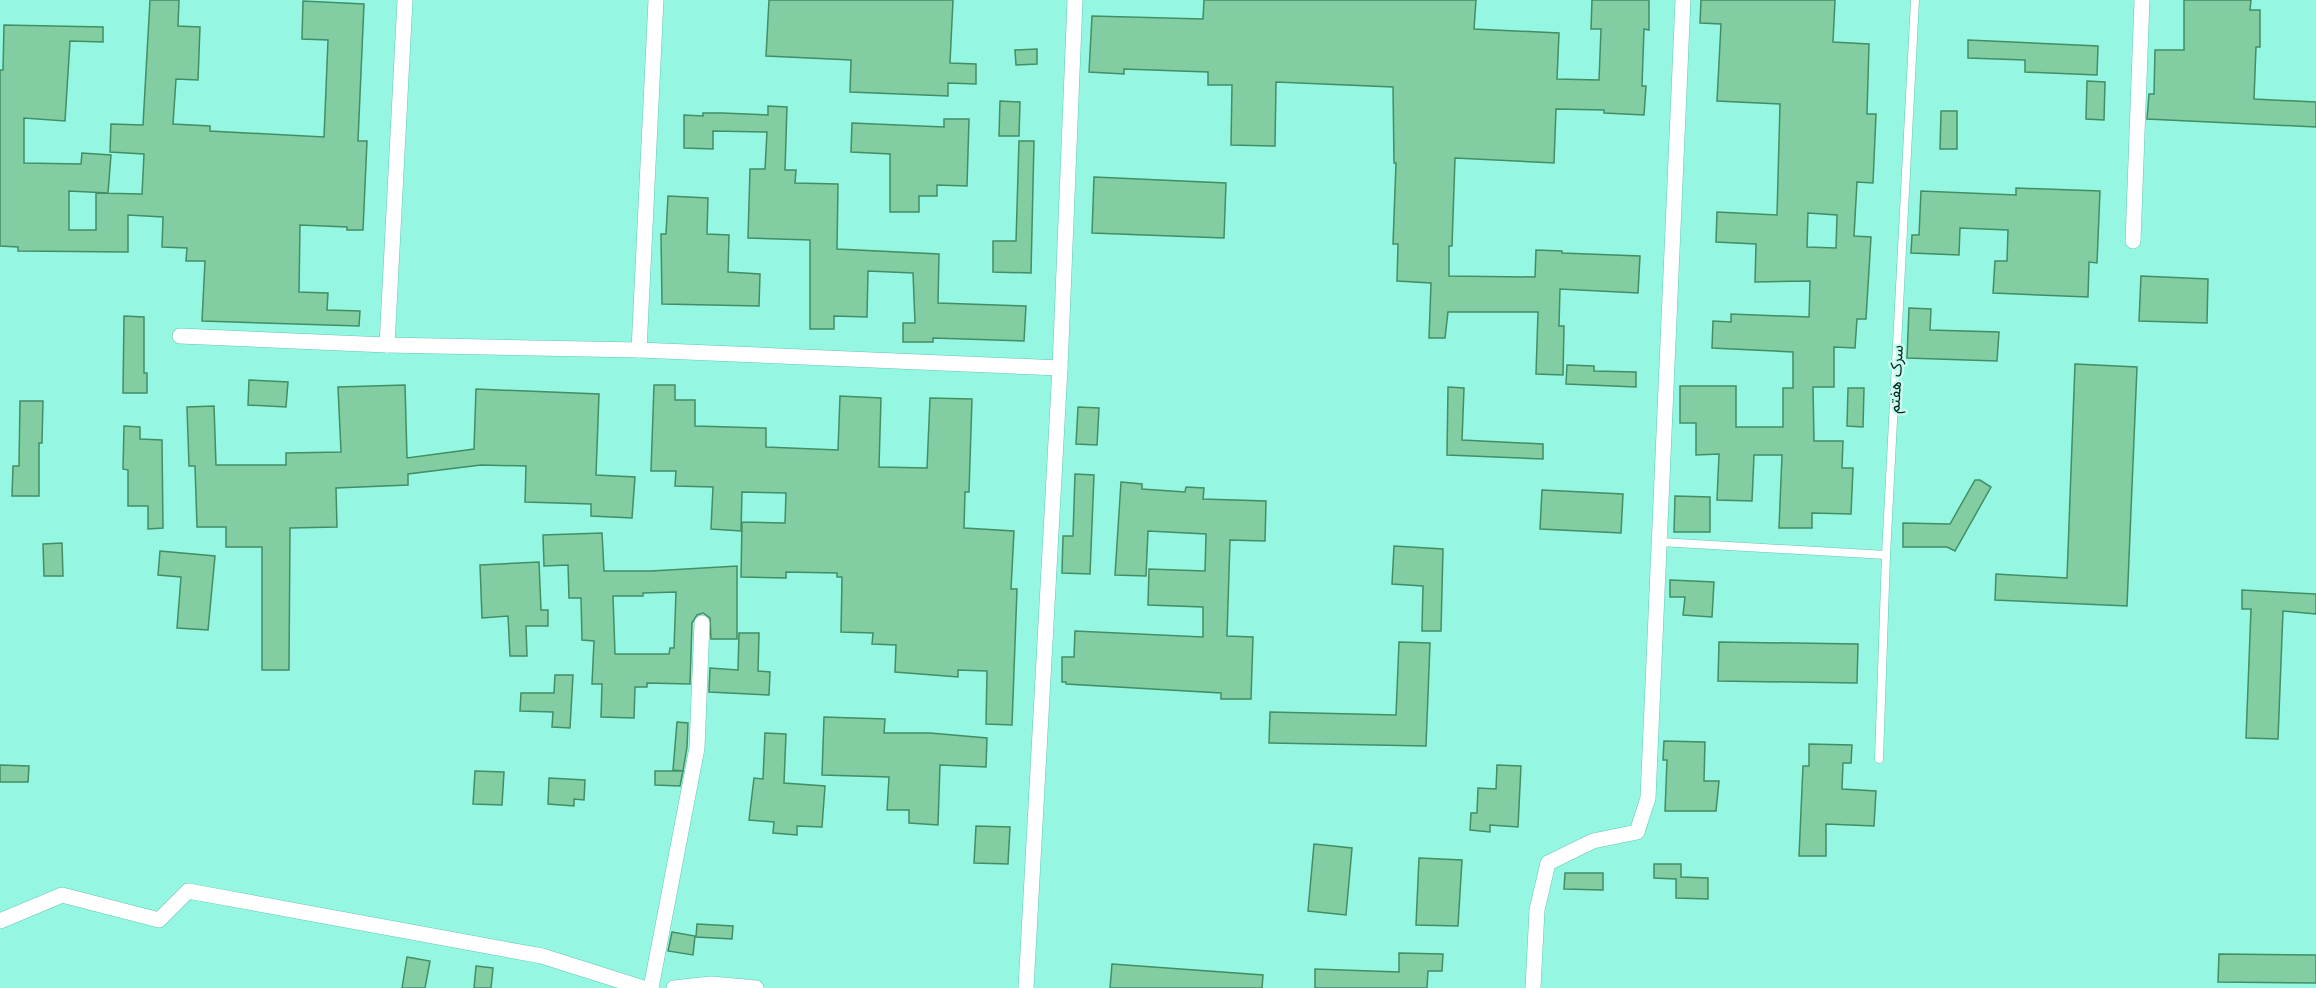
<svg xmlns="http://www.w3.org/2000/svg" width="2316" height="988" viewBox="0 0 2316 988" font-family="Mulish,'Noto Sans Arabic',sans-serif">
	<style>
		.building { fill: #82cea2; stroke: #428e65; stroke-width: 1.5; fill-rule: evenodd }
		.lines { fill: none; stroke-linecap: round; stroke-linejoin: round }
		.service-casing { stroke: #63c7b2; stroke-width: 9 }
		.minor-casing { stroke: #63c7b2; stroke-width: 16 }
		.service { stroke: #fff; stroke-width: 8 }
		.minor { stroke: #fff; stroke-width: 15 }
		.labels { text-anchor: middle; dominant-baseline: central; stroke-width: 5; stroke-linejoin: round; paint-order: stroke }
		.street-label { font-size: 16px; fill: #01211b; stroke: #c5fcee }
	</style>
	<rect width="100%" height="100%" fill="#95f7e1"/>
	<!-- building -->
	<g class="building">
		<path d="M150,0H179L178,26L200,27L198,80L176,79L173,124L210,126V131L324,137L328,40L302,39L303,1L364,4L358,141H367L363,230H347V227L300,225L299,292L328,293L327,310L360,311L359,326L202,321L205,261H186L187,248L162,247L163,217L128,215V252L18,251V247L0,246V70H3L4,25L103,27V42L70,41L65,121L24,118V163L81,164L82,153L111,155L108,193L69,191V230H96V193L142,194L144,154L110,152L111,124L143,125Z"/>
		<path d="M769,0H953L950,63L976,64V84L948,83V96L850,92L851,60L766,56Z"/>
		<path d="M1204,0H1476L1474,29L1559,33L1557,79L1599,80L1601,29H1591L1592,0H1649V30L1644,29L1642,86H1646L1644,115L1604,113V110L1556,109L1554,163L1455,158L1452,246H1449V276L1535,277L1536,250L1562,251V253L1640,256L1638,293L1560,289L1559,326H1564L1563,375L1536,374L1538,312H1448L1445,338H1429L1431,283L1397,281L1398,244H1393L1396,163H1394L1393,87L1276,82L1275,146L1231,145L1232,85H1208V72L1124,69V74L1089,72L1092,16L1203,19Z"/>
		<path d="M1701,0H1835L1833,42L1869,44L1867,114H1876L1873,183L1857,182L1854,236L1871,237L1866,319H1857L1855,348L1834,347V387H1813L1814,441H1843L1842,468H1853L1851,514L1812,513V528H1779L1782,455H1754L1752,501L1717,500L1719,454L1696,455V423H1680V386H1736V427H1783V388H1793V352L1712,348L1713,321L1731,322V314L1809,317L1810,281L1755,282L1756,244L1716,242L1717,212L1777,215L1780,104L1717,101L1721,24L1700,23ZM1808,213L1837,215L1836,248L1807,247Z"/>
		<path d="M2184,0H2251L2250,10H2260V47H2256L2254,99L2316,102V127L2147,119L2149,94H2154L2155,50H2184Z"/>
		<path d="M1968,40L2098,46L2097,75L2025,72V60L1968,58Z"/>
		<path d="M1037,49V64L1016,65L1015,50Z"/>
		<path d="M2087,81L2105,82L2104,120L2086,119Z"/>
		<path d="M1000,101L1020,102L1019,136H999Z"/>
		<path d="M768,106L787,107L785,170H796L795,183L838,184L837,249L939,254L938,303L1026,306L1024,341L933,338V342H903V323H915L913,273L868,271L867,317L834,316V329H810V240L748,238L750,169H765L767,132L713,131V149L684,148V115L703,116V113H722L768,115Z"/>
		<path d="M1941,111H1957V149H1940Z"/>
		<path d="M944,119H969L967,186L937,185V196H919V212H890V154L851,152L852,123L944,127Z"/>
		<path d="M1019,141H1034L1031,273L993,272V241H1016Z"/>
		<path d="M1094,177L1226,183L1224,238L1092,233Z"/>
		<path d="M2016,188L2100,191L2097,263L2089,262L2088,297L1993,293L1995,261H2007L2008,230L1960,228L1959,255L1911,253L1912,235H1919L1921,191L2016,195Z"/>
		<path d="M668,196L708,198L707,234L729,235L728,272L760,274L759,306L662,304L661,234H666Z"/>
		<path d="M2141,276L2208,279L2207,323L2139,321Z"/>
		<path d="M1909,308L1931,309L1930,330L1999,332L1997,361L1907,358Z"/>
		<path d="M124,316L144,317V373H147V393H123Z"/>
		<path d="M2075,364L2137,367L2127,606L1995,600L1996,574L2067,578Z"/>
		<path d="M1567,365L1594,366V371L1636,372V387L1566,384Z"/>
		<path d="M249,380L288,382L286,407L248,405Z"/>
		<path d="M405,385L407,458L474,449L476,389L599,394L596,475L635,477L632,518L591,516V504L525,502L526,466L481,465L408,474V485L336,488L337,527L290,528L289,670H262V547H226V527H197L195,466H189L187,407L214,406L216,465H286V453L341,452L338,387Z"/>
		<path d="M654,385H675V400H695V426L766,428V447L838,450L840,396L881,398L879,467L927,468L930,398L972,399L969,492H965L964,528L1014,531L1011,589H1017L1012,725L986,724L987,671L958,670V677L895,672L896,645L872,644L873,633L841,632L842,577H837V573L786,572V578L741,577L742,522L785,523L786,493L742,492L741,531L711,529L713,487L675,486L676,471H651Z"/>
		<path d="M1448,387L1464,388L1462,440L1543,444V459L1447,455Z"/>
		<path d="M1848,388H1864L1863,427L1847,426Z"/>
		<path d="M20,401H43L42,443H39V496H12L13,466H19Z"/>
		<path d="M1078,407L1099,408L1097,445L1076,444Z"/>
		<path d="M124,426L140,427V439L162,440L163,528L148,529V506H128V470L123,469Z"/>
		<path d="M1075,474L1094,475L1090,574L1062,573L1063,536H1073Z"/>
		<path d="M1975,480H1980L1991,487L1955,551L1947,547H1903V523L1950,524Z"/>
		<path d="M1121,482L1142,484V489L1185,492L1186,487L1204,488L1203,499L1266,501L1265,541L1230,540L1227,636L1253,637L1251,699H1221V693L1066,684V682H1062V657H1074L1075,631L1203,637V607L1148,605L1149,569L1205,571L1206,534L1148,531L1146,576L1115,575Z"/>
		<path d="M1542,490L1623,494L1621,533L1540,529Z"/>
		<path d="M1675,496L1710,497V532H1674Z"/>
		<path d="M602,533L604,571H651L737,566V639H711L710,618L703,613L697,615L692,623L690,684L647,683V687H635L634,718L601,717L602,684H592L594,641L582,640L581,598H569L568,565L544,566L543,535ZM676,592L674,648H670L669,654H615L613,596H643V593Z"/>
		<path d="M62,543L63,576H44L43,544Z"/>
		<path d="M1394,546L1443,549L1441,631H1422L1423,586L1392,584Z"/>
		<path d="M160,551L215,556L208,630L177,628L181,577L158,575Z"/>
		<path d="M539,562L541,610H548V626H526L527,656H510L508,616L482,618L480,565Z"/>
		<path d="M1670,580L1714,582L1712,617L1683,615L1685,597H1670Z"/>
		<path d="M2242,590L2316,594V614L2283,611L2278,739L2246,738L2251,609H2242Z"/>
		<path d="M739,633H759L758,671L770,672L769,695L709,692L710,668L738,670Z"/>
		<path d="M1399,642L1430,643L1426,746L1269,743L1270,712L1396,715Z"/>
		<path d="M1719,642L1858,644L1857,683L1718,681Z"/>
		<path d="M555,675H573L570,728L552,727L553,712L520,711L521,693H554Z"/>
		<path d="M824,717L885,719L884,733H930L987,738L986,767L940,765L938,825L909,823V810H887L889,777L822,775Z"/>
		<path d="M677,722L688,723L687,747L683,771L673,770Z"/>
		<path d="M765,733L786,734L784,783L825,786L822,827L797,826V835L773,833L774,822L749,820L754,778L763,779Z"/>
		<path d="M1664,741L1705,742L1704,781H1719L1716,811H1665L1667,760H1663Z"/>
		<path d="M1809,744L1852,745L1851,763H1843L1842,789L1876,791L1874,826L1826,824V856H1799L1803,766H1809Z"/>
		<path d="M0,765L29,766L28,782H0Z"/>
		<path d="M1497,765L1521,766L1518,827L1490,825V832L1470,830L1471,813H1477L1478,788L1496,789Z"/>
		<path d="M475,771L504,772L502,805L473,804Z"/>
		<path d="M655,771H683L680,786L655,785Z"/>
		<path d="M549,778L585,780L584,800L574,799V806L548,804Z"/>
		<path d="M976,826L1010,827L1008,864L974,863Z"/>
		<path d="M1314,844L1352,848L1346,915L1308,911Z"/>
		<path d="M1419,858L1462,860L1458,926L1416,925Z"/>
		<path d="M1654,864H1681V877L1708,878V899L1676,898V879L1654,878Z"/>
		<path d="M1565,873H1603V890L1564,889Z"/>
		<path d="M697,924L733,926L732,939L696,937Z"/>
		<path d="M672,932L695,936L693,955L668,951Z"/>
		<path d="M1399,953L1443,954L1442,971H1428L1427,988H1315V969L1399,972Z"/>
		<path d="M2219,954L2316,955V983L2218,982Z"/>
		<path d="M407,957L430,961L425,988H402Z"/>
		<path d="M1112,964L1263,975L1262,988H1110Z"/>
		<path d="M476,966L493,968L491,988H474Z"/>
	</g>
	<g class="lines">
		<!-- service casing -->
		<g class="service-casing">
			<g id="service">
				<path d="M1660,542L1886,555"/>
				<path d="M1879,759L1886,555L1915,0"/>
			</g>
		</g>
		<!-- minor casing -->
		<g class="minor-casing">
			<g id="minor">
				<path d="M2133,241L2142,0"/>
				<path d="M180,336L387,345L639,350L1060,368"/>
				<path d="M387,345L405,0"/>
				<path d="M639,350L656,0"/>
				<path d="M0,921L62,895L159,920L188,891L542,956L643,988"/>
				<path d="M651,988L697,748L702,623"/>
				<path d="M674,988L711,984L756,988"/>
				<path d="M1026,988L1060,368L1075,0"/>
				<path d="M1533,988L1537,910L1548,863L1593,841L1637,832L1648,798L1683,0"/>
			</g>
		</g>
		<!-- service -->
		<use href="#service" class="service"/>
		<!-- minor -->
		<use href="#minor" class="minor"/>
	</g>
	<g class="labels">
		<!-- street labels -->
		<g class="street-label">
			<text transform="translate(1895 379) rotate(-87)">سرک هفتم</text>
		</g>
	</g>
</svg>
